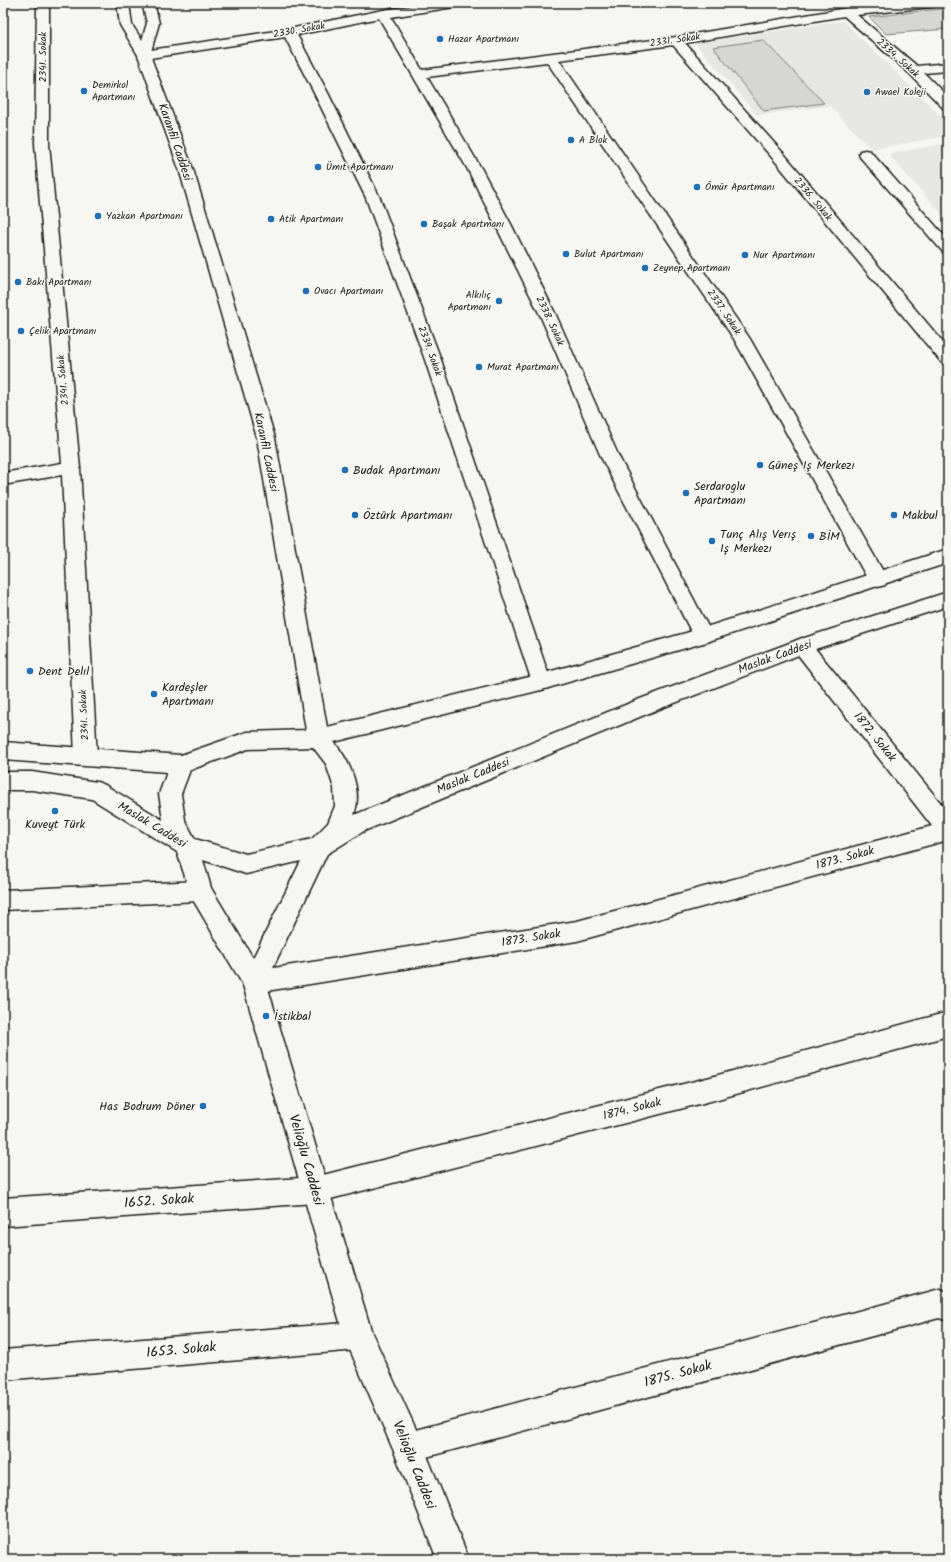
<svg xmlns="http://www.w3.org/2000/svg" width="951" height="1562" viewBox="0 0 951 1562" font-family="Kalam,sans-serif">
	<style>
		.built { fill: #e6e6e2 }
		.green { fill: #d6d6d2; stroke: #797977 }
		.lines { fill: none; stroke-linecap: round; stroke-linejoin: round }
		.lane-casing { stroke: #1c1c1c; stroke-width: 3 }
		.street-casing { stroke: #1c1c1c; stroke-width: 3 }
		.secondary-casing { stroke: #1c1c1c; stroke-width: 3 }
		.lane { fill: #f6f6f2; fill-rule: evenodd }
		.street { fill: #f6f6f2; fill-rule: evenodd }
		.secondary { fill: #f6f6f2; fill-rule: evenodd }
		.poi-dot { fill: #1f6fb2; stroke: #f6f6f2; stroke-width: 1.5 }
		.labels { text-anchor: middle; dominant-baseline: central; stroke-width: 3; stroke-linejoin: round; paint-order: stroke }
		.far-street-label { font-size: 10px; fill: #1c1c1c; stroke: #f6f6f2 }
		.far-poi-label { font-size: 10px; fill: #1c1c1c; stroke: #f6f6f2; text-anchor: start }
		.street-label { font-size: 12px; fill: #1c1c1c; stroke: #f6f6f2 }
		.poi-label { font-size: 12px; fill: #1c1c1c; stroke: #f6f6f2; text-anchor: start }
		.near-street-label { font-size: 14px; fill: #1c1c1c; stroke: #f6f6f2 }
	</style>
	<rect width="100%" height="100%" fill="#f6f6f2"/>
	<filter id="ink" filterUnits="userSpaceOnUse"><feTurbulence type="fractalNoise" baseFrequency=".025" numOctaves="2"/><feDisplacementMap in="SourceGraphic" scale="8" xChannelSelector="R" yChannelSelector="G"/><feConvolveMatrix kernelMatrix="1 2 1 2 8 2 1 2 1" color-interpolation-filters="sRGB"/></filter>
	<g filter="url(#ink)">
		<!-- built -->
		<g class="built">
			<path d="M843,21L948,123V136L871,149L830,106L757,115L695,43Z"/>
			<path d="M948,143V221L888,154Z"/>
		</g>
		<!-- green -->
		<g class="green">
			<path d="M948,8V29L886,34L869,17Z"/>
			<path d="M763,40L824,103L764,111L713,47Z"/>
		</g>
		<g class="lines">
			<!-- lane casing -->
			<g class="lane-casing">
				<path id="lane" d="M865,150L870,151L948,240V253L943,252L860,157L859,154L860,151Z"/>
			</g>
			<!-- street casing -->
			<g class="street-casing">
				<g id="street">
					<path d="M37,3H49V144L80,468L97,756L94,762L86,765L78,762L75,756L62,475L3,485V473L62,463L35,144Z"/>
					<path d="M430,3H460L458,6L454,7L391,17L422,70L676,37L847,8L896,3H937L935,6L931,7L857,15L917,66L948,63V71L924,73L948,97V109L943,108L909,73L844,16L685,43L785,155L948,348V364L942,363L775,161L673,45L559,60L750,339L888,580L885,585L878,587L871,585L734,339L547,62L427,77L481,168L513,228L556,315L619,457L713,636L710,641L703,643L696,641L601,457L540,315L497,228L467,168L379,18L297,35L328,93L380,198L440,357L551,682L548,688L541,690L534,688L424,357L366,198L314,93L285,37L144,59L139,58L138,55L139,52L144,51L289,29L383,10Z"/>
					<path d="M802,638L809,641L948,812V840L577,941L254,993L245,990L242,982L245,974L254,971L577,921L932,826L795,651L792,646L795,641Z"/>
					<path d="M200,881L208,884L212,891L208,898L200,901L3,910V890Z"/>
					<path d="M948,1012V1036L707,1102L315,1203L3,1226V1198L315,1177L707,1078Z"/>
					<path d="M940,1289L948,1292V1321L939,1318L408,1462L397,1458L393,1447L397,1436L408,1432Z"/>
					<path d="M358,1322L368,1326L372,1336L368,1346L358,1350L3,1380V1350Z"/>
				</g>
			</g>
			<!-- secondary casing -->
			<g class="secondary-casing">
				<path id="secondary" d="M117,3H129L132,25L142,40L147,23L142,3H154L159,23L150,55L193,169L275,438L327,727L541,674L700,629L948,549V563L703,643L541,690L334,742C350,761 363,791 354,815L640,699L795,641L948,592V606L809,651L654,711L364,831L327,854L266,982L372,1333L419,1436L469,1559H437L395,1454L344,1336L243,985L192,898L177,852L92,799L32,790H3V772H32L97,782L105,785L163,820L159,794L167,772L3,760V742L181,755L247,732L306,730L257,438L179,169L138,55L120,25ZM313,747L326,764L334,788L335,806L328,823L312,839L246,854L195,839L185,820L181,794L190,770L248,749ZM203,860L246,874L301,861L253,958L211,888Z"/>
			</g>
			<!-- lane -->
			<use href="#lane" class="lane"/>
			<!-- street -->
			<use href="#street" class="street"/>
			<!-- secondary -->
			<use href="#secondary" class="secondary"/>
		</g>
	</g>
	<!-- markers -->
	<g class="poi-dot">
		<circle cx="440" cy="39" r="4"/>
		<circle cx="84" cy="91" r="4"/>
		<circle cx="867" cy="92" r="4"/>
		<circle cx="571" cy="140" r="4"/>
		<circle cx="318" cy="167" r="4"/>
		<circle cx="697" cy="187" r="4"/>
		<circle cx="98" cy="216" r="4"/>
		<circle cx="271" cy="219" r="4"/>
		<circle cx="424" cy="224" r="4"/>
		<circle cx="566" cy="254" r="4"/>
		<circle cx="745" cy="255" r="4"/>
		<circle cx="645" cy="268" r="4"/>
		<circle cx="18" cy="282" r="4"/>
		<circle cx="306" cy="291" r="4"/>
		<circle cx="499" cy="301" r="4"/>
		<circle cx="21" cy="331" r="4"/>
		<circle cx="479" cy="367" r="4"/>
		<circle cx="760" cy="465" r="4"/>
		<circle cx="345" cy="470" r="4"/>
		<circle cx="686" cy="493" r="4"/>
		<circle cx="355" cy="515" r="4"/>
		<circle cx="894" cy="515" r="4"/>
		<circle cx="811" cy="536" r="4"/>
		<circle cx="712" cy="541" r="4"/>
		<circle cx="30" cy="671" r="4"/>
		<circle cx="154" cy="694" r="4"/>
		<circle cx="55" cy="811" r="4"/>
		<circle cx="266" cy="1016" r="4"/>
		<circle cx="203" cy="1106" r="4"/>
	</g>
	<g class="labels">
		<!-- far-street labels -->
		<g class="far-street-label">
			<text transform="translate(299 30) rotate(-10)">2330. Sokak</text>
			<text transform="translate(675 40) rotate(-8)">2331. Sokak</text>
			<text transform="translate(43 57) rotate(-90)">2341. Sokak</text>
			<text transform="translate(898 58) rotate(42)">2334. Sokak</text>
			<text transform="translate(813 199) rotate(50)">2336. Sokak</text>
			<text transform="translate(724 312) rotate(56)">2337. Sokak</text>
			<text transform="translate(550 321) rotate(65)">2338. Sokak</text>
			<text transform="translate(430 351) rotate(70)">2339. Sokak</text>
			<text transform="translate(63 380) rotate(-95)">2341. Sokak</text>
			<text transform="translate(84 715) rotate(-93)">2341. Sokak</text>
		</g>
		<!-- far-poi labels -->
		<g class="far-poi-label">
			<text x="448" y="39">Hazar Apartmanı</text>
			<text x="92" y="85">Demirkol<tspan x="92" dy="12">Apartmanı</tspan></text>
			<text x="875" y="92">Awael Koleji</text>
			<text x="579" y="140">A Blok</text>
			<text x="326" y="167">Ümıt Apartmanı</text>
			<text x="705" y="187">Ömür Apartmanı</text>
			<text x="106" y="216">Yazkan Apartmanı</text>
			<text x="279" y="219">Atik Apartmanı</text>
			<text x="432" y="224">Başak Apartmanı</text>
			<text x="574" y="254">Bulut Apartmanı</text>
			<text x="753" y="255">Nur Apartmanı</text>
			<text x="653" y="268">Zeynep Apartmanı</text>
			<text x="26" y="282">Bakı Apartmanı</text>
			<text x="314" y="291">Ovacı Apartmanı</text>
			<text x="491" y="295" text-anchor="end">Alkılıç<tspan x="491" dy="12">Apartmanı</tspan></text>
			<text x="29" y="331">Çelik Apartmanı</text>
			<text x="487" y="367">Murat Apartmanı</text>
		</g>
		<!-- street labels -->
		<g class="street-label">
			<text transform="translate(175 142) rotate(71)">Karanfil Caddesi</text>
			<text transform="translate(266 452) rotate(78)">Karanfil Caddesi</text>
			<text transform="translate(775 657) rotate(-20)">Maslak Caddesi</text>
			<text transform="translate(875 737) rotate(51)">1872. Sokak</text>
			<text transform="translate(473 776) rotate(-22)">Maslak Caddesi</text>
			<text transform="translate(152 825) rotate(31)">Maslak Caddesi</text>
			<text transform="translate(845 858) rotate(-15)">1873. Sokak</text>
			<text transform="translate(531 938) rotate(-9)">1873. Sokak</text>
			<text transform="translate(632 1109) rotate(-14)">1874. Sokak</text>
		</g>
		<!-- poi labels -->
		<g class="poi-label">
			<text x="768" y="465">Güneş Iş Merkezı</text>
			<text x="353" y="470">Budak Apartmanı</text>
			<text x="694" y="486">Serdaroglu<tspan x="694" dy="14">Apartmanı</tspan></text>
			<text x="363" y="515">Öztürk Apartmanı</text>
			<text x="902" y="515">Makbul</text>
			<text x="720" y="534">Tunç Alış Verış<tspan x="720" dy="14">Iş Merkezı</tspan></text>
			<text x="819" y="536">BİM</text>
			<text x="38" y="671">Dent Delıl</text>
			<text x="162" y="687">Kardeşler<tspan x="162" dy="14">Apartmanı</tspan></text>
			<text x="55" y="824" text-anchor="middle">Kuveyt Türk</text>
			<text x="274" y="1016">İstikbal</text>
			<text x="195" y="1106" text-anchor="end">Has Bodrum Döner</text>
		</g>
		<!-- near-street labels -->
		<g class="near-street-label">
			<text transform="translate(306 1160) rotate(74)">Velioğlu Caddesi</text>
			<text transform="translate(159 1201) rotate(-4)">1652. Sokak</text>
			<text transform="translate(181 1350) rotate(-5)">1653. Sokak</text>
			<text transform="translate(678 1374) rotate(-15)">1875. Sokak</text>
			<text transform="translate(414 1465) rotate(68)">Velioğlu Caddesi</text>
		</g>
	</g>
	<!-- margin -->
	<rect width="951" height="1562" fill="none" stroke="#f6f6f2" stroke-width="16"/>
	<rect x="8" y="8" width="935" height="1546" fill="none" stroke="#1c1c1c" stroke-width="1.5" filter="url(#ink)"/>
</svg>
